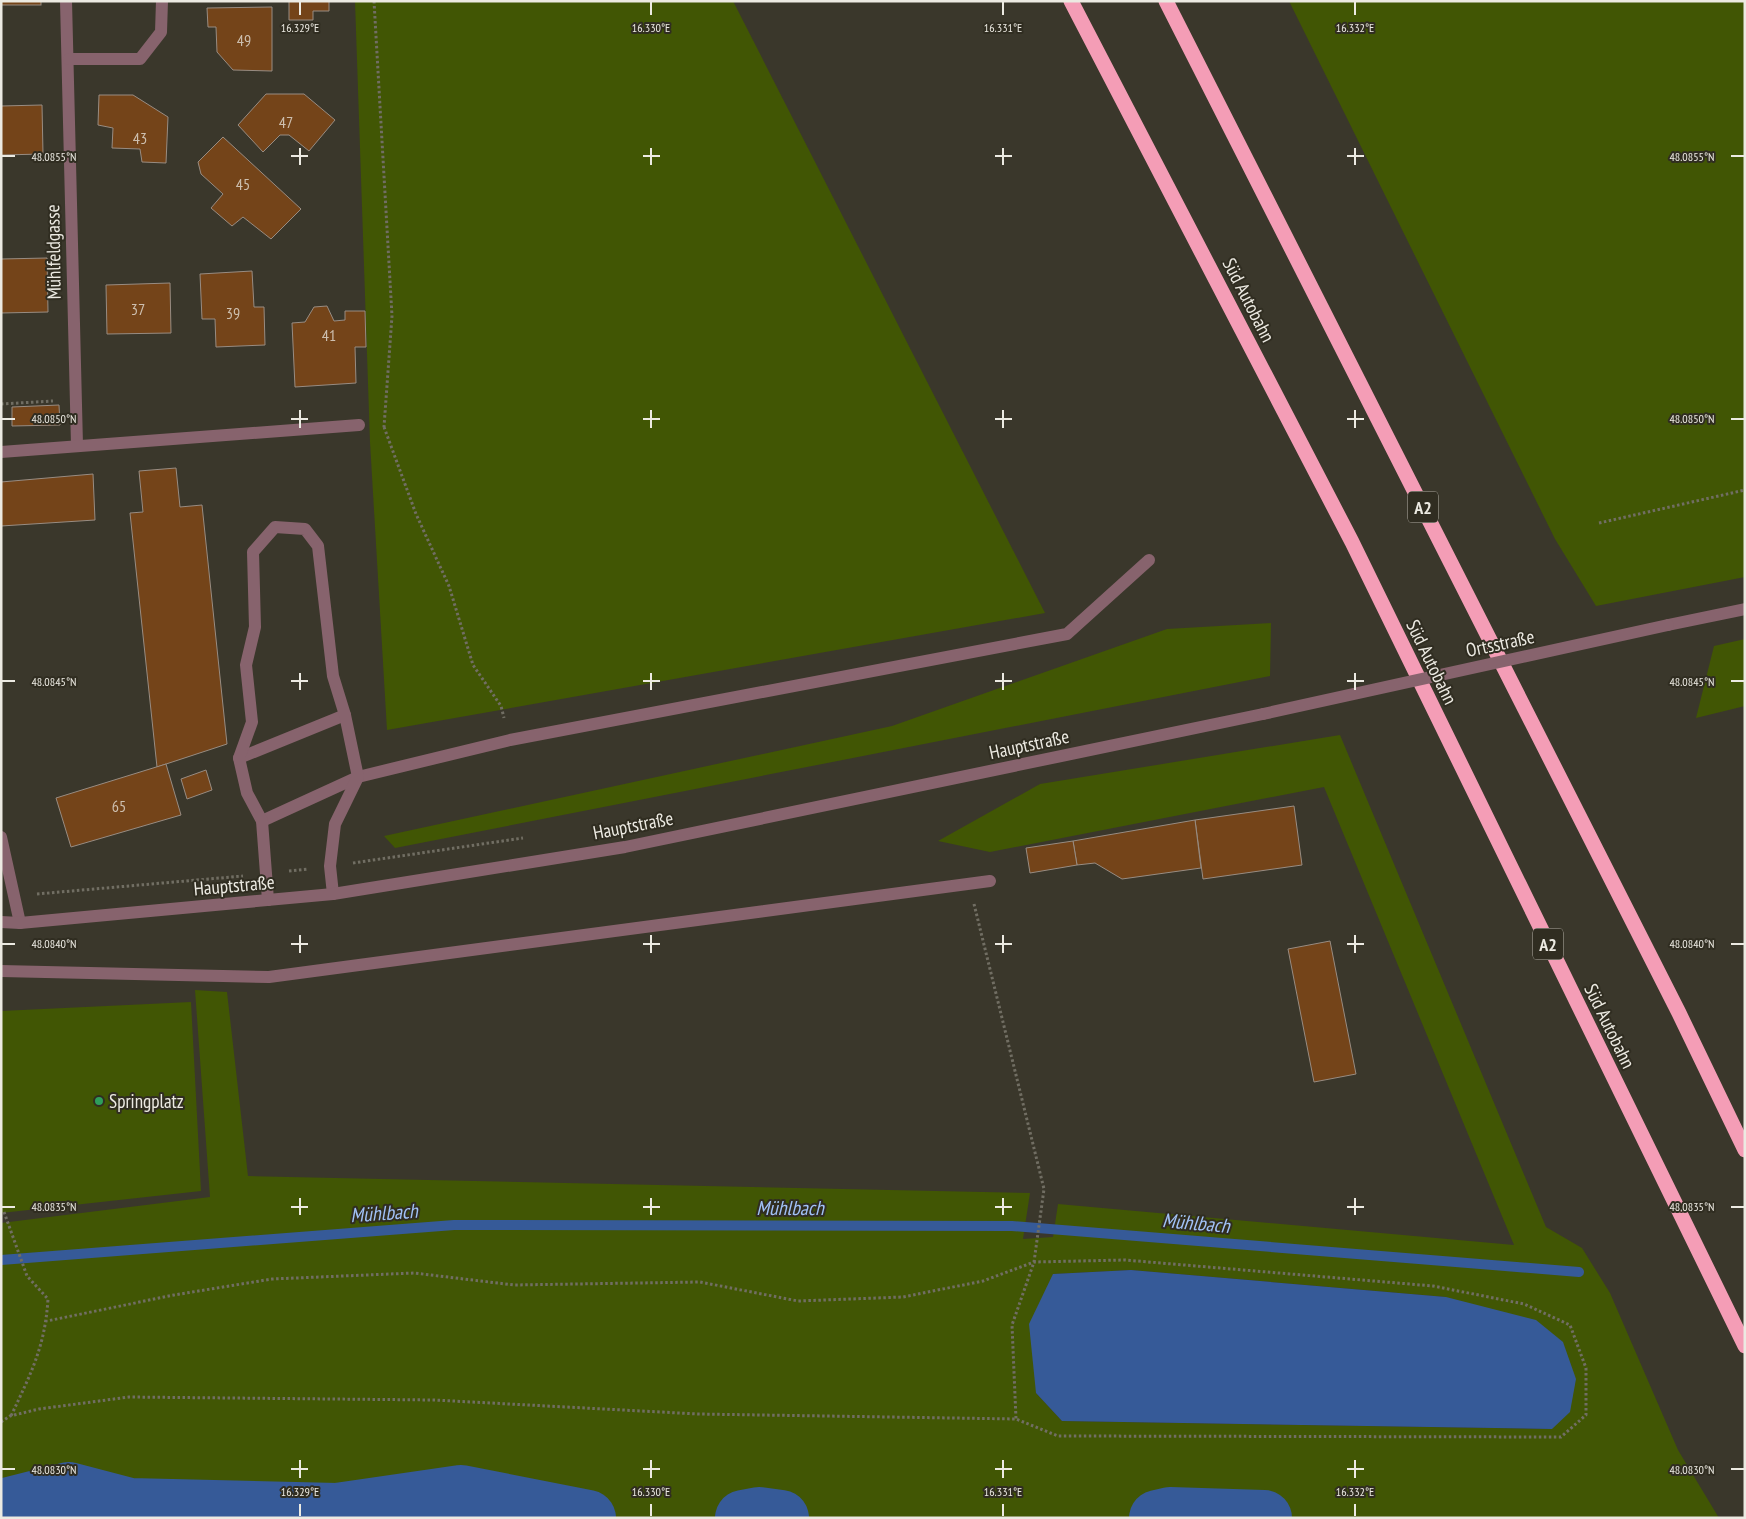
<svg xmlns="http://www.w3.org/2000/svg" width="1746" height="1519" viewBox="0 0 1746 1519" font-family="'PT Sans Narrow',sans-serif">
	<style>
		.green { fill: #415604; fill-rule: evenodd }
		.water { fill: #365a98 }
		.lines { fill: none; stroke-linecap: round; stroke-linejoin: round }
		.stream { stroke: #365a98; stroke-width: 10 }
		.river { stroke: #365a98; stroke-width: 56 }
		.building { fill: #744419; stroke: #988c82 }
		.path { stroke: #716e63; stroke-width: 3; stroke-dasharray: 2.5 2.5; stroke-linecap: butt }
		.service { stroke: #87636d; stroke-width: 12 }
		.minor { stroke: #87636d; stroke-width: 12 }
		.tertiary { stroke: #87636d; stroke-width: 12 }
		.motorway { stroke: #f49db6; stroke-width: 15 }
		.tertiary-bridge { stroke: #87636d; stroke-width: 12 }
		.ticks { fill: none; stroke: #eceae2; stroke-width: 2 }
		.leisure-dot { fill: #2e9e5b; stroke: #302d21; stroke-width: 2 }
		.labels { text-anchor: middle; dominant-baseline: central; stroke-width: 4; stroke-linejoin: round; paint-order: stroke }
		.number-label { font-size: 16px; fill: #cec0b0 }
		.shield { fill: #302d21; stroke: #b4b1a8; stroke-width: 1 }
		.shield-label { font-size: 18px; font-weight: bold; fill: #eceae2 }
		.street-label { font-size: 19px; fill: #eceae2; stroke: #302d21 }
		.poi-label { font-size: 19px; fill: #eceae2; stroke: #302d21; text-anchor: start }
		.water-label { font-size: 20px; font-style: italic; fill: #a1c1f6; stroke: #302d21 }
		.ticks-label { font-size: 12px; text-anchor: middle; fill: #eceae2; stroke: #302d21; stroke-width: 4; stroke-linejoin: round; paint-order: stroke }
	</style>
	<rect width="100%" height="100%" fill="#3a372b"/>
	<!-- green -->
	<g class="green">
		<path d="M355,1H733L1045,613L387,730L370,442Z"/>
		<path d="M1289,1H1745V577L1596,606L1555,539Z"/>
		<path d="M1271,623L1270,676L395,848L384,836L892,726L1167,629Z"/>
		<path d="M1745,639V706L1696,718L1714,646Z"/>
		<path d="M1340,735L1546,1227L1582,1248L1610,1293L1678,1450L1719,1518H1V1223L210,1197L195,990L227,992L248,1176L1030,1193L1023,1239L1053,1237L1058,1204L1514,1245L1324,787L990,852L938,841L1040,784ZM1131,1270L1446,1297L1552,1429L1062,1421L1036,1393L1053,1274Z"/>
		<path d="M191,1002L201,1191L1,1213V1011Z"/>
	</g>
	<!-- water -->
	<path class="water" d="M1131,1270L1446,1297L1536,1320L1563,1342L1576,1379L1570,1412L1552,1429L1062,1421L1036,1393L1029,1324L1053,1274Z"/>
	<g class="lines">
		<!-- stream -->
		<path class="stream" d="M1,1260L454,1225L1012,1226L1579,1272"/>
		<!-- river -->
		<g class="river">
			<path d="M1,1507L69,1490L130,1506L337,1511L461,1493L588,1518"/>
			<path d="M743,1518L759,1515L781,1518"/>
			<path d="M1157,1518L1170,1515L1264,1518"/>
		</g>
	</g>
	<!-- building -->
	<g class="building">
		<rect x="1" y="1" width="40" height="4"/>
		<path d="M289,1H329V11H313V20H289Z"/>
		<path d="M272,7V71L233,70L217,52L216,27H208L207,8Z"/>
		<path d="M266,94H304L335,120L309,151L289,135H280L263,152L238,125Z"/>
		<path d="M99,95H133L168,117L166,163L142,162L140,149L112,148L113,128L98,125Z"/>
		<path d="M42,105L43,154L1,155V106Z"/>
		<path d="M223,137L301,209L271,239L243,217L232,226L211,208L223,194L201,174L198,162Z"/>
		<path d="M47,258L48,312L1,313V259Z"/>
		<path d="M252,271L254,307H264L265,345L216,347L215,319H202L200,274Z"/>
		<path d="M170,283L171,333L107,334L106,285Z"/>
		<path d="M327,306L334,321L345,320V311H365L366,347H355L356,383L295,387L292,323L305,322L314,307Z"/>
		<path d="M59,405L60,425L12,426V407Z"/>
		<path d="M176,468L180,507L202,505L227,744L157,767L130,513L143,512L139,471Z"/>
		<path d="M93,474L95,520L1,526V482Z"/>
		<path d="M166,764L181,815L71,847L56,798Z"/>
		<path d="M206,770L212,790L187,799L181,779Z"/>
		<path d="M1294,806L1302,865L1203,879L1195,820Z"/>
		<path d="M1195,820L1201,868L1122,879L1095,863L1077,865L1073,841Z"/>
		<path d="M1073,841L1077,865L1030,873L1026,848Z"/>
		<path d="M1330,941L1356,1074L1314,1082L1288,949Z"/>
	</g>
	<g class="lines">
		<!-- path -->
		<g class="path">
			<path d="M374,1L392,316L384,427"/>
			<path d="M1,404L53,401"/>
			<path d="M384,427L416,514L449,586L473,665L501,706L504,718"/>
			<path d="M1599,523L1745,490"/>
			<path d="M353,863L523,838"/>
			<path d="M289,871L308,869"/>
			<path d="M37,894L243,876"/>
			<path d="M974,904L1044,1189L1034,1262L1012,1325L1016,1419"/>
			<path d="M4,1212L27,1276L48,1299C45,1347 31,1373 11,1416"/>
			<path d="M1,1422L10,1416L39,1409L129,1397L434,1400L698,1414L1016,1419L1058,1436L1561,1437L1586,1415V1368L1570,1325L1524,1304L1433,1286L1125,1260L1034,1262L983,1281L903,1297L798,1301L700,1282L514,1285L414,1273L272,1279L174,1295L47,1321"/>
		</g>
		<!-- service -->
		<g class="service">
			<path d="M239,758L345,715"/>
			<path d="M262,821L358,777L510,740L1067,634L1149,560"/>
			<path d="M1,837L20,923"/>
			<path d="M268,900L262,821L247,793L239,758L252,722L246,665L255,627L253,552L275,527L305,529L318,546L333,676L345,715L358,777L335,824L330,866L333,894"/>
			<path d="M1,971L269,977L990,881"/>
		</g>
		<!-- minor -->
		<g class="minor">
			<path d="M66,1L77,445"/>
			<path d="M69,59H140L161,32L162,1"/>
			<path d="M1,452L359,425"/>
		</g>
		<!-- tertiary -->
		<g class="tertiary">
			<path d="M1668,625L1745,609"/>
			<path d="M1,922L20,923L333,894L625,847L1263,714"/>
		</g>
		<!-- motorway -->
		<g class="motorway">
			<path d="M1071,1L1352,542L1745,1346"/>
			<path d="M1166,1L1679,1013L1745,1150"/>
		</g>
		<!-- tertiary-bridge -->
		<path class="tertiary-bridge" d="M1263,714L1668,625"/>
	</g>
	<!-- ticks -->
	<path class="ticks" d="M300,2V15M651,2V15M1003,2V15M1355,2V15M300,148V165M651,148V165M1003,148V165M1355,148V165M2,156H15M291,156H308M643,156H660M995,156H1012M1347,156H1364M1731,156H1744M300,410V428M651,410V428M1003,410V428M1355,410V428M2,419H15M291,419H308M643,419H660M995,419H1012M1347,419H1364M1731,419H1744M300,673V690M651,673V690M1003,673V690M1355,673V690M2,681H15M291,681H308M643,681H660M995,681H1012M1347,681H1364M1731,681H1744M300,935V953M651,935V953M1003,935V953M1355,935V953M2,944H15M291,944H308M643,944H660M995,944H1012M1347,944H1364M1731,944H1744M300,1198V1215M651,1198V1215M1003,1198V1215M1355,1198V1215M2,1207H15M291,1207H308M643,1207H660M995,1207H1012M1347,1207H1364M1731,1207H1744M300,1460V1478M651,1460V1478M1003,1460V1478M1355,1460V1478M2,1469H15M291,1469H308M643,1469H660M995,1469H1012M1347,1469H1364M1731,1469H1744M300,1504V1516M651,1504V1516M1003,1504V1516M1355,1504V1516"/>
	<!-- markers -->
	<circle class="leisure-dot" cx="99" cy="1101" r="5"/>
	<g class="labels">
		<!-- number labels -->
		<g class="number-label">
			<text x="244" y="40">49</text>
			<text x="286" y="122">47</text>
			<text x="140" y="138">43</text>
			<text x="243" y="184">45</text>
			<text x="138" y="309">37</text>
			<text x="233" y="313">39</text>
			<text x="329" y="335">41</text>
			<text x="119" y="806">65</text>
		</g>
		<!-- shield labels -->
		<g class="shield">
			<rect x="1408" y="491.5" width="30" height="31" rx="4"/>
			<rect x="1533" y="928.5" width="30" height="31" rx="4"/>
		</g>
		<g class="shield-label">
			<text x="1423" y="507">A2</text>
			<text x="1548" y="944">A2</text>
		</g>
		<!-- street labels -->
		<g class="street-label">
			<text transform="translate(53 252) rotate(-91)">Mühlfeldgasse</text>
			<text transform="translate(1249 300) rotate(63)">Süd Autobahn</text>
			<text transform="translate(1500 643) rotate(-12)">Ortsstraße</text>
			<text transform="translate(1432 662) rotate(64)">Süd Autobahn</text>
			<text transform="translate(1029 744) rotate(-12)">Hauptstraße</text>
			<text transform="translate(633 825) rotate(-11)">Hauptstraße</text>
			<text transform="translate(234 885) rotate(-5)">Hauptstraße</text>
			<text transform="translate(1610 1026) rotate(64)">Süd Autobahn</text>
		</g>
		<!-- poi labels -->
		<g class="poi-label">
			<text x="109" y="1101">Springplatz</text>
		</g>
		<!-- water labels -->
		<g class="water-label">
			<text x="790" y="1208">Mühlbach</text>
			<text transform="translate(384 1213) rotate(-4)">Mühlbach</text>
			<text transform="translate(1196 1223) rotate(5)">Mühlbach</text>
		</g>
	</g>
	<g class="ticks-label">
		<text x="300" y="32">16.329°E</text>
		<text x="651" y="32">16.330°E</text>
		<text x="1003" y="32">16.331°E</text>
		<text x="1355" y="32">16.332°E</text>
		<text x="54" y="161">48.0855°N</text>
		<text x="1692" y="161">48.0855°N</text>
		<text x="54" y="423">48.0850°N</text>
		<text x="1692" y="423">48.0850°N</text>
		<text x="54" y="686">48.0845°N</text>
		<text x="1692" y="686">48.0845°N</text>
		<text x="54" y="948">48.0840°N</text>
		<text x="1692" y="948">48.0840°N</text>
		<text x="54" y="1211">48.0835°N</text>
		<text x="1692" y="1211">48.0835°N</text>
		<text x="54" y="1474">48.0830°N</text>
		<text x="1692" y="1474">48.0830°N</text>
		<text x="300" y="1496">16.329°E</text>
		<text x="651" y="1496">16.330°E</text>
		<text x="1003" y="1496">16.331°E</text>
		<text x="1355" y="1496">16.332°E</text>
	</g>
	<!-- border -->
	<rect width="1746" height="1519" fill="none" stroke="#eceae2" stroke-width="5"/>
</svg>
